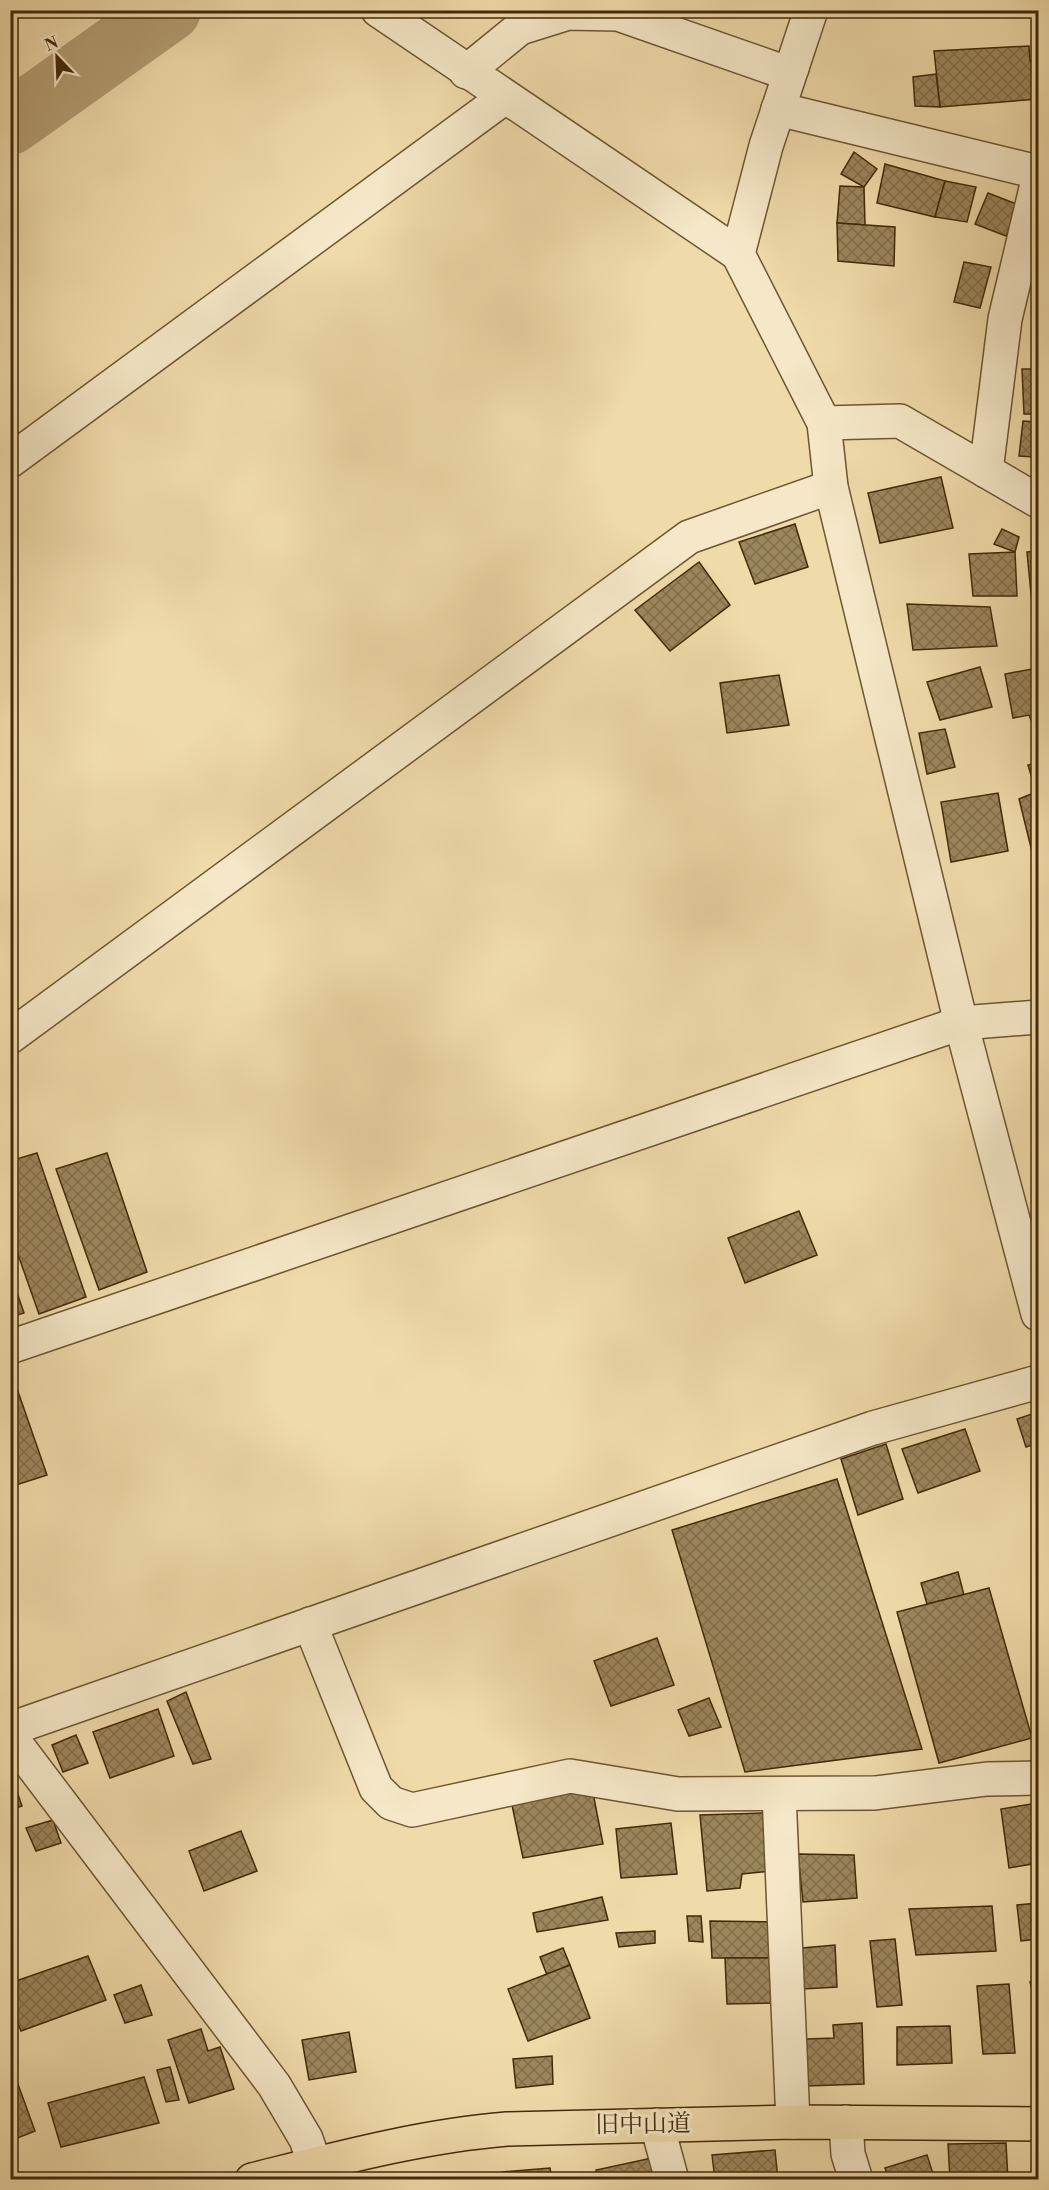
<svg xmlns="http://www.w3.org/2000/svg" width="1049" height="2190" viewBox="0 0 1049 2190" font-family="'Libre Bodoni','Noto Serif JP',serif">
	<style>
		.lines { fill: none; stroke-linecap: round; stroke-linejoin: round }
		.river { stroke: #b49e72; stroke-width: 64 }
		.building { fill: url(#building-cross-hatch); stroke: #422a08; stroke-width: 1.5 }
		.minor-casing { stroke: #6d5630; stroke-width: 36 }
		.major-casing { stroke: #422a08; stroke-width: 36 }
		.minor { stroke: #f5e7c7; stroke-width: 33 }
		.major { stroke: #efdaa9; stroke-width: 33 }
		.labels { text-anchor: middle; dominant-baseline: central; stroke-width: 6; stroke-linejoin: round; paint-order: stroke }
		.street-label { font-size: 24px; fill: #422a08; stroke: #f5e7c7 }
	</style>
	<defs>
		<pattern id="building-cross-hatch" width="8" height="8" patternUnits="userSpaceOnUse" patternTransform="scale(1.5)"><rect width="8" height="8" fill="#9c865c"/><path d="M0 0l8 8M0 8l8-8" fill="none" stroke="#816e4a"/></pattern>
	</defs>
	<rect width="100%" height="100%" fill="#efdaa9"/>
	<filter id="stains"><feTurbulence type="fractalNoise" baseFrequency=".00333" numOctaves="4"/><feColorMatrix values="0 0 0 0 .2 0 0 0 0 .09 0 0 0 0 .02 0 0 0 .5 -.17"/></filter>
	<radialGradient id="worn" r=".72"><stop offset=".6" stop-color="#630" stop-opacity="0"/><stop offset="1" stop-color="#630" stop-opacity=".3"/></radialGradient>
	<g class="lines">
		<!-- river -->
		<path class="river" d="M10,123L169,10"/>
	</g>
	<!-- building -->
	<g class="building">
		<path d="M1029,46L1030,61L1038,60V99L940,107L934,51Z"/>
		<path d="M936,74L940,107L915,106L913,77Z"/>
		<path d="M854,152L877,169L864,187L841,174Z"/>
		<path d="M885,164L945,181L935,217L877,203Z"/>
		<path d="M945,181L976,187L967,222L935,217Z"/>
		<path d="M840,186L864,187L865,225L837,223Z"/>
		<path d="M988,193L1019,205L1006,236L975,224Z"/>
		<path d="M837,223L895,227L894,266L838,261Z"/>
		<path d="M964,262L991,267L980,308L954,302Z"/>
		<path d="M1022,369H1038V414H1024Z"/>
		<path d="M1023,421L1038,422L1035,457L1019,456Z"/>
		<path d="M941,477L953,528L880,543L868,493Z"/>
		<path d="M795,524L808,567L755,584L739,542Z"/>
		<path d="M1002,529L1019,537L1015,552L994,544Z"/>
		<path d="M1038,551V604H1032L1027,552Z"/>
		<path d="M1015,552L1017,596H973L969,554Z"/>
		<path d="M699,562L730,605L670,651L635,610Z"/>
		<path d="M907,604L990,607L997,646L913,650Z"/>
		<path d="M980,667L992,707L940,720L927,682Z"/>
		<path d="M1038,668V726L1034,728L1029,715L1013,718L1005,674Z"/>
		<path d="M779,675L789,725L727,733L720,683Z"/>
		<path d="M945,729L955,767L927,774L919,733Z"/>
		<path d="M1038,763V872H1037L1019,799L1036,792L1028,765Z"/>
		<path d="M998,793L1008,851L951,862L941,802Z"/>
		<path d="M37,1153L86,1297L39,1314L10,1232V1161Z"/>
		<path d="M107,1153L147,1272L99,1290L56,1169Z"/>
		<path d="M799,1211L817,1255L745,1283L728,1238Z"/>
		<path d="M10,1272L24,1313L10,1317Z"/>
		<path d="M14,1380L47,1475L10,1487V1381Z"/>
		<path d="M1038,1412V1443L1026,1447L1017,1419Z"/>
		<path d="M965,1429L980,1471L918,1493L902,1449Z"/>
		<path d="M886,1444L903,1499L858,1515L841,1459Z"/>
		<path d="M837,1479L922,1749L745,1772L672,1530Z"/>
		<path d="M958,1572L964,1595L927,1604L921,1583Z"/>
		<path d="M989,1588L1032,1738L939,1763L897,1612Z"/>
		<path d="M657,1638L674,1685L611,1706L594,1661Z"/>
		<path d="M186,1692L211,1759L193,1764L167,1701Z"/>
		<path d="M709,1698L721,1727L689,1736L678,1710Z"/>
		<path d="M158,1709L174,1756L110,1778L93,1732Z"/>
		<path d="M76,1735L88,1763L63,1772L52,1745Z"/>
		<path d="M10,1772L22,1806L10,1810Z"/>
		<path d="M592,1788L603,1844L523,1858L512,1805Z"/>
		<path d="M1038,1803V1863L1009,1868L1001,1809Z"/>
		<path d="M768,1813L771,1871L742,1874L740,1888L707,1891L700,1815Z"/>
		<path d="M53,1820L61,1843L36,1851L26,1828Z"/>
		<path d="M671,1823L677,1874L621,1878L616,1829Z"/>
		<path d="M241,1831L257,1871L204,1891L189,1851Z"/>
		<path d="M798,1854L854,1855L857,1898L803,1902Z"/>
		<path d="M602,1897L608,1920L537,1932L533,1913Z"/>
		<path d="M1038,1903V1939L1021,1941L1017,1905Z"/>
		<path d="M992,1906L996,1951L916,1955L909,1909Z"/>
		<path d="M687,1916H701L703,1942L689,1941Z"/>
		<path d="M710,1921L778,1922V1958H712Z"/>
		<path d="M655,1931V1943L619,1947L616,1933Z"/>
		<path d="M895,1939L902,2005L877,2007L870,1941Z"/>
		<path d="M835,1945L837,1987L803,1989L802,1948Z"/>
		<path d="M563,1948L570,1965L547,1975L540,1957Z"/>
		<path d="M88,1956L106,2000L21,2031L10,2004V1983Z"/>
		<path d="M725,1958H778L777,2003L727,2004Z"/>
		<path d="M570,1965L590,2018L528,2041L508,1989Z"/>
		<path d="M1038,1979V2012L1030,1982Z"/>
		<path d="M1009,1984L1015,2053L983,2054L977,1986Z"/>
		<path d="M141,1985L152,2015L125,2023L114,1995Z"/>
		<path d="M862,2023L864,2084L807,2086L806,2039L834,2038L833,2025Z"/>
		<path d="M950,2026L952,2063L897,2065V2027Z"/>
		<path d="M201,2029L208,2051L220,2047L234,2089L189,2103L168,2040Z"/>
		<path d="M349,2032L356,2072L309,2080L302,2040Z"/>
		<path d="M552,2056L553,2084L516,2088L513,2059Z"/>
		<path d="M170,2067L179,2100L166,2102L157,2070Z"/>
		<path d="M15,2076L35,2131L10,2141V2078Z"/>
		<path d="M144,2077L159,2123L61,2147L48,2103Z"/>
		<path d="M1006,2143L1008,2180H950L948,2144Z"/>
		<path d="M775,2150L778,2180H715L712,2155Z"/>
		<path d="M927,2155L935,2180H889L885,2168Z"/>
		<path d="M657,2157L662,2180H598L596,2170Z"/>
		<path d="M550,2168L552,2180H503L502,2172Z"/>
		<path d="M1038,2170V2180H1032L1030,2173Z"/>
		<path d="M348,2174L350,2180H331Z"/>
	</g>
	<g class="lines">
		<!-- minor casing -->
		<g class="minor-casing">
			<g id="minor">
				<path d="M378,10L738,254"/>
				<path d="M811,10L766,146L738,254L824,423L831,487L961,1023L1038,1314"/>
				<path d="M466,72L520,28L568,13L618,14L784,72L792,68"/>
				<path d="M778,109L1038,172"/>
				<path d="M824,423L900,421L1038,501"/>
				<path d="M10,461L505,97"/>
				<path d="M986,471L1005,319L1038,180"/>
				<path d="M10,1037L689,537L831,487"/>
				<path d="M10,1347L961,1023L1038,1017"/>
				<path d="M310,1624L376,1788L391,1803L412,1810L570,1776L678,1794L875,1793L987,1779L1038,1778"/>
				<path d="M10,1729L873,1428L1038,1382"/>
				<path d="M10,1736L274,2085L306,2139L315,2165"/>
				<path d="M779,1794L793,2122"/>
				<path d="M846,2122L848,2154L856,2180"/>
				<path d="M657,2125L672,2180"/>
			</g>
		</g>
		<!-- major casing -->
		<g class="major-casing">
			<path id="major" d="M252,2180C336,2159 421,2136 507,2129L793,2122L1038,2124"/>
		</g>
		<!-- minor -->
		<use href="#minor" class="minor"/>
		<!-- major -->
		<use href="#major" class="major"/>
	</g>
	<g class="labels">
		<!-- street labels -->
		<g class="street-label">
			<text transform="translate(643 2125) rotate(-1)">旧中山道</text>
		</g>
	</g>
	<!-- margin -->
	<rect width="1049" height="2190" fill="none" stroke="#efdaa9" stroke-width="36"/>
	<rect x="12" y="12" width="1025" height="2166" fill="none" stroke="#422a08" stroke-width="3"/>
	<rect x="18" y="18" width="1013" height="2154" fill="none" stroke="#422a08" stroke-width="1.5"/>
	<!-- north arrow -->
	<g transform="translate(57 57) rotate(337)" stroke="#f5e7c7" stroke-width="4.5" paint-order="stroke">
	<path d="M0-4.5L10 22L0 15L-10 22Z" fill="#422a08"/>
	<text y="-9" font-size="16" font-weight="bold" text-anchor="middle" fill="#422a08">N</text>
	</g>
	<rect width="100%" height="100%" filter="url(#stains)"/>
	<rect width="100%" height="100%" fill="url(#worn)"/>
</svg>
